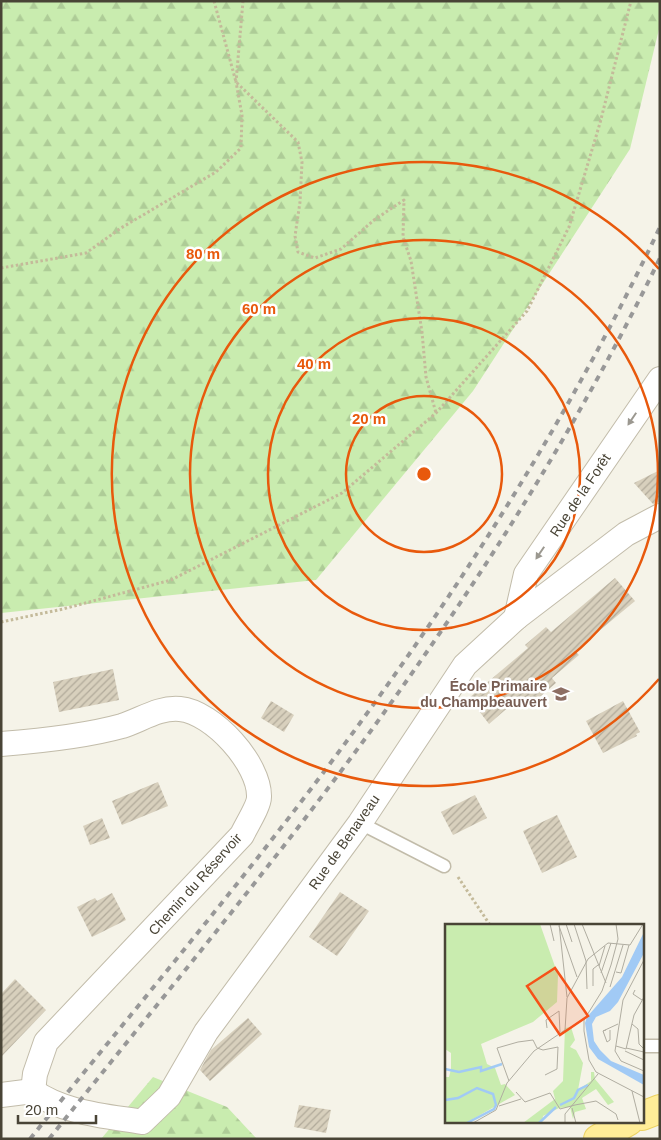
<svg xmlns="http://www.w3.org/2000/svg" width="661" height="1140" viewBox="0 0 661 1140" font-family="Arial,sans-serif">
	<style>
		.forest { fill: url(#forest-firs) }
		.building { fill: url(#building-hatch) }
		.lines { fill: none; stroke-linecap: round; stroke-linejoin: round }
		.lane-casing { stroke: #c2bcaa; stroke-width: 15 }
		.street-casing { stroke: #c2bcaa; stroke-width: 26 }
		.primary-casing { stroke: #ecd260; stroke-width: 30 }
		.path { stroke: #c4ba9a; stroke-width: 3; stroke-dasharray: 2.5 2.5; stroke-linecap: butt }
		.lane { stroke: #fff; stroke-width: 12 }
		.street { stroke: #fff; stroke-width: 24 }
		.primary { stroke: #ffed98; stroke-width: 28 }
		.rail { stroke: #989898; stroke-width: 4; stroke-dasharray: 6 6; stroke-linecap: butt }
		.oneway { fill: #9b9890 }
		.ring { fill: none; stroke: #e8590c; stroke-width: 2.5 }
		.labels { text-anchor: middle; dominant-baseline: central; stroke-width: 5; stroke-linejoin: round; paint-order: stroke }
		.street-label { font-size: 14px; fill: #494436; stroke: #fff }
		.education-label { font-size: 14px; font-weight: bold; fill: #785e54; stroke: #fff; text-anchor: end }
		.inset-river { fill: none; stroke: #a1caf5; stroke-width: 2.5 }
		.inset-road { fill: none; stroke: #b0ada1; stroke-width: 1 }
		.view { fill: #f65218; fill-opacity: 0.15; stroke: #f65218; stroke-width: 2.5 }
		.inset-edge { fill: none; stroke: #494436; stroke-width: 2.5 }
		.centre { fill: #e8590c; stroke: #fff; stroke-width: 2.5 }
		.ring-label { font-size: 15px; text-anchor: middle; font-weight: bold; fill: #e8590c; stroke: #fff; stroke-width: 5; stroke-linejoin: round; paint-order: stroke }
	</style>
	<defs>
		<pattern id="forest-firs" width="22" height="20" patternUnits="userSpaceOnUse" patternTransform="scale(1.25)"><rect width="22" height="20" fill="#c9ecaf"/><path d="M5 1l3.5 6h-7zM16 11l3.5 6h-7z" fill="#aecc97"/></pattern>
		<pattern id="building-hatch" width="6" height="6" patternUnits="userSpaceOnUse" patternTransform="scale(1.25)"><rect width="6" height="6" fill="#d8d0bd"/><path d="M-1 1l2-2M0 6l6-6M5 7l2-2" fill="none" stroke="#b1aa9a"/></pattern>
	</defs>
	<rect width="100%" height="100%" fill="#f5f3e8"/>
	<!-- forest -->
	<g class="forest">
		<path d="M1,1H660V25L630,149L473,391L316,580L1,613Z"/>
		<path d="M153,1077L227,1107L257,1139H101Z"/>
	</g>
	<!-- building -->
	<g class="building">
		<path d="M660,470V502L653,504L634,483Z"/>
		<path d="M615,578L635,601L575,651L579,655L552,678L556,683L528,707L520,697L489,724L469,698L528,648L525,645L546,627L551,632Z"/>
		<path d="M113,669L119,700L59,712L53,682Z"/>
		<path d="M271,701L294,715L284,732L261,718Z"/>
		<path d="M623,701L640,732L636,734L637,736L603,753L586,721Z"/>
		<path d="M158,782L168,806L122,825L112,801Z"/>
		<path d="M475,795L487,818L453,835L441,812Z"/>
		<path d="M557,815L577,857L542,873L523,831Z"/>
		<path d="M102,818L110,838L90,845L83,826Z"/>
		<path d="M340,892L369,911L337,956L309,937Z"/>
		<path d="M112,893L126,920L92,937L77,907L95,898L97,901Z"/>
		<path d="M15,979L46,1010L1,1057V994Z"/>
		<path d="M248,1018L262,1034L210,1081L200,1070L211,1050Z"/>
		<path d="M299,1105L331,1110L326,1133L294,1127Z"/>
	</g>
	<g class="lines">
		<!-- lane casing -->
		<g class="lane-casing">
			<g id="lane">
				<path d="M360,823L444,866"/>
				<path d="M642,1046H660"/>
			</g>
		</g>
		<!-- street casing -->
		<g class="street-casing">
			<g id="street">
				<path d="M516,618L526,574L660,379"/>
				<path d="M1,744C39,741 86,736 122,726C141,720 159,707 180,709C213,712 260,764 259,797C259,806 246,826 242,835L46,1042L35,1074L33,1091"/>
				<path d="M33,1091C63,1113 106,1116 142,1122L169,1096L206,1032L360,823L465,665L516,618L626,534L660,516"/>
				<path d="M1,1095L33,1091"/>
			</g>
		</g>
		<!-- primary casing -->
		<g class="primary-casing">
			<g id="primary">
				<path d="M642,1116L660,1109"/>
				<path d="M598,1139L629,1121"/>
			</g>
		</g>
		<!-- path -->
		<g class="path">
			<path d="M214,1L236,82L298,142L302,162L300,202L295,236L298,252L315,258L341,249L374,220L404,200L403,237L411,261L422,332L426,377L436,413"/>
			<path d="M1,268L86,253L121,228L216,172L241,148L242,115L236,82L243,1"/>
			<path d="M1,622L63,609L171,580L342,493L436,413L527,311L569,227L600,123L631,1"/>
			<path d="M458,877L490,925"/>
		</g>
		<!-- lane -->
		<use href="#lane" class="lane"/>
		<!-- street -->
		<use href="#street" class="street"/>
		<!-- primary -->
		<use href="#primary" class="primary"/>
		<!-- rail -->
		<g class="rail">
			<path d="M30,1139C141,1001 256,866 360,723C474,567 577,402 660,227"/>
			<path d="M49,1139C157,1004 268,871 370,732C479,582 579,425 660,258"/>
		</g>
	</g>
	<!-- one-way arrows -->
	<defs><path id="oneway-solid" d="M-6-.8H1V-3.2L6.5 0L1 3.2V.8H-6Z" transform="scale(1.25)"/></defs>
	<g class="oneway">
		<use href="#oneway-solid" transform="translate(632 419) rotate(124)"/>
		<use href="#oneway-solid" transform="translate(540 553) rotate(124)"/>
	</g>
	<!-- distance rings -->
	<g class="ring">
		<circle cx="424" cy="474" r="78"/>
		<circle cx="424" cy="474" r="156"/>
		<circle cx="424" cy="474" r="234"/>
		<path d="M659 679A312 312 0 1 1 659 269"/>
	</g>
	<!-- icons -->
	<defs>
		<g id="school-bare" transform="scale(1.35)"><path d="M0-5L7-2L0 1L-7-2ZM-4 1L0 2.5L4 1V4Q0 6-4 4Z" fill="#8d6e63" stroke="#fff" stroke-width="2.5" paint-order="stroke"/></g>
	</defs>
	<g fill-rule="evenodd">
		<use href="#school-bare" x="561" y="694"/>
	</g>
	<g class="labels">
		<!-- street labels -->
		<g class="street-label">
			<text transform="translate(580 495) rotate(-56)">Rue de la Forêt</text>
			<text transform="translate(344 842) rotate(-55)">Rue de Benaveau</text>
			<text transform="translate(195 884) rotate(-48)">Chemin du Réservoir</text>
		</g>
		<!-- education labels -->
		<g class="education-label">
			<text x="547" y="686">École Primaire<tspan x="547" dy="16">du Champbeauvert</tspan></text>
		</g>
	</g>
	<!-- overview -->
	<g transform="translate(445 924)">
		<rect width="199" height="199" fill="#f5f3e8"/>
		<path d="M0,0H95L113,51L112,78L88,98L36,120L42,140L50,144L56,161L60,160L70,171L21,199H0V153H4L6,145V129L0,125ZM126,103L130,116L125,123L131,126L138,139L133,166L146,157V148H149L150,155L169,178L163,181L151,165L137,174L141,185L130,188L128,195L125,183L114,184L98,192L97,199H78L110,175L108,167L118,157L120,104Z" fill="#c9ecaf"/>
		<path d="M199,8V29L173,78L165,87L151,93L147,100L149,117L155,126L166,137L199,151V161L153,135L144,123L140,99L142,93L177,53Z" fill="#a1caf5"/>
		<path class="inset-river" d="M0,145L14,148L36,143V147L57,140M0,176L13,174L32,164L48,170L51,181L49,185L22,199M115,181L129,174L133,166L143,161M94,199L111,183"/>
		<path class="inset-road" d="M105,0L109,17M114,0L122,73M121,0L127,18M129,0L141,37L142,65M137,0L161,59M171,0L173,15L166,41L157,67L139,96V107L144,136L151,148L199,173M114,2L132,53M199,36L178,76L170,127L176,137L199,147M154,42L160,22M171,48L176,49L184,21M156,49L166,19M148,62V45L153,41M165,63L178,21M190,66L188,70L197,76M187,100L193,105L194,120L199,125M102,104L101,96L114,87L115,108M161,106L158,107L173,100M158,107L162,118L165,116V106M171,122L181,125L189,91L199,73M181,124L199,128M180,127L199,136M64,157L52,124L73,118L88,116L92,124L98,126L113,123L112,145L100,151M187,167L195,199M71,168L80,178L105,169L115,185L130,181M130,181L151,177L171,190L173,196M54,182L76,175M127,184L131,199M28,199L51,186L62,159L89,127L120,106L122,74L143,35L163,19L185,21L198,0M120,199V190L153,150"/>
		<path class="view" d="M110,44L143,92L115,111L82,62Z"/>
		<rect width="199" height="199" class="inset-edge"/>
	</g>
	<circle cx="424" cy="474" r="8" class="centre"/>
	<g class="ring-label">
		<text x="203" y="259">80 m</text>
		<text x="259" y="314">60 m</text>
		<text x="314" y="369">40 m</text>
		<text x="369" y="424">20 m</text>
	</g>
	<!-- border -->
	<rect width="661" height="1140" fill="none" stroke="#494436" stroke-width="5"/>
	<!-- scale -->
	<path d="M18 1115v8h78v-8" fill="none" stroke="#494436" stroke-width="2.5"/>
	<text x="25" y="1115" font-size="15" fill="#494436" stroke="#ffffff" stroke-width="4" paint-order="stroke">20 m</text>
</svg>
